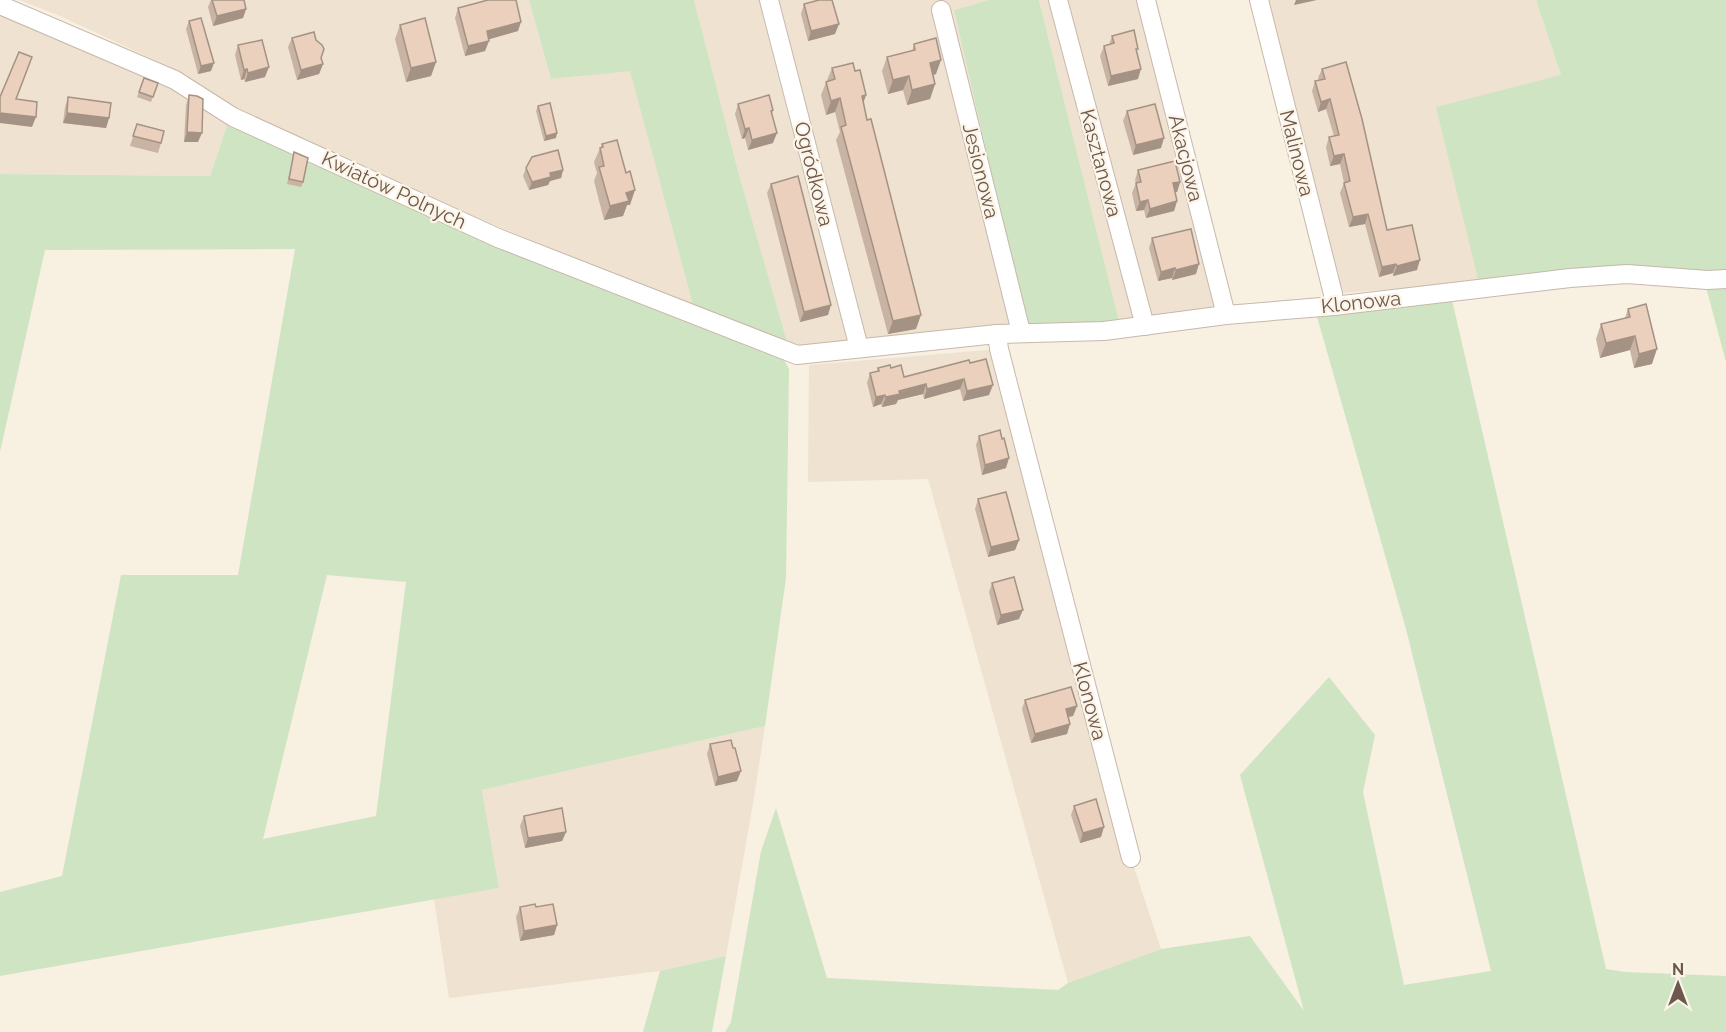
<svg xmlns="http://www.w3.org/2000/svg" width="1726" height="1032" viewBox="0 0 1726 1032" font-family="Raleway,sans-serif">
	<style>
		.residential { fill: #efe2d1 }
		.green { fill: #cfe4c2; fill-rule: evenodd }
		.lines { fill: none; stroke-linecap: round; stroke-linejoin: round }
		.street-casing { stroke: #c7b8ab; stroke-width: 20 }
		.street { stroke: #fff; stroke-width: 18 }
		.wall { fill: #c9b3a3 }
		.shaded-wall { fill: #a49284 }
		.building { fill: #ead0bd; stroke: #a49284; stroke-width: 1.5 }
		.labels { text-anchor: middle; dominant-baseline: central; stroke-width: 4.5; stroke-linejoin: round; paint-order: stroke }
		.street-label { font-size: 20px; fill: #6c584c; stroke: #fcf4e7 }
	</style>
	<rect width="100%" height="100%" fill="#f8f0e1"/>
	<!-- residential -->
	<g class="residential">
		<path d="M19,0H529L551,79L630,70L694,309L471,215L345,157L237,111L180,72L60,16Z"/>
		<path d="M694,0H989L954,10L1026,325L800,346L788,345L738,171Z"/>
		<path d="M1039,0H1141L1217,307L1119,321Z"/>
		<path d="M1267,0H1536L1561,75L1479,283L1340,293Z"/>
		<path d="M0,14L175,87L228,123L210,176L0,174Z"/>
		<path d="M999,349L1131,858L1161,949L1068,983L928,479L808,482L809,365Z"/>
		<path d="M765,726L754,798L726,956L660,971L449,998L434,899L499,888L482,790Z"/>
	</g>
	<!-- green -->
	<g class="green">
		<path d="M529,0H694L738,171L788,345L694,309L630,71L551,79Z"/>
		<path d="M989,0H1039L1119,321L1026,325L954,10Z"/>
		<path d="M1536,0H1726V271L1479,283L1436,107L1561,75Z"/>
		<path d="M228,123L496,244L784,360L789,369L786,578L765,726L482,790L499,888L0,976V892L62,876L121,575H238L295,249L45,250L0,452V174L210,176ZM327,575L406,582L376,816L263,839Z"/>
		<path d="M1726,286V362L1706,287Z"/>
		<path d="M1452,300L1606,969L1625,972L1726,976V1032H725L731,1022L761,851L776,808L827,978L1058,990L1068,983L1161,949L1250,936L1304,1011L1240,775L1329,677L1375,735L1363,792L1404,985L1491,971L1406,629L1316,313Z"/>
		<path d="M726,956L712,1032H643L660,971Z"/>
	</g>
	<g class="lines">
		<!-- street casing -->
		<g class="street-casing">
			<g id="street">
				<path d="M769,0L859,348"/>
				<path d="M1058,0L1145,326"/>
				<path d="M1146,0L1226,315"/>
				<path d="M1259,0L1333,294L1334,306"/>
				<path d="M0,5L175,80L233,117L498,238L797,355L997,334L1104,331L1226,315L1334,306L1570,278L1627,274L1707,280L1726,279"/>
				<path d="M941,10L1021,332"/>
				<path d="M997,334L999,349L1131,858"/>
			</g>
		</g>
		<!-- street -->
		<use href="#street" class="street"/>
	</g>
	<!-- wall -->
	<g class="wall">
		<path d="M211,0H244L246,9L243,18L213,26L208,7Z"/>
		<path d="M804,4L835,34L808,41L801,14Z"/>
		<path d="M458,8L518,31L489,39L485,51L465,56L455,18Z"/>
		<path d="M189,21L211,71L198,74L186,29Z"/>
		<path d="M400,25L436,62L431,76L406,82L395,39Z"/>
		<path d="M1112,36L1137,53L1138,79L1108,86L1100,56L1104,46L1109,45Z"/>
		<path d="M292,38L321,58L323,64L319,74L297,80L288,47Z"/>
		<path d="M914,44L936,74L933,75L935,84L930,99L907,105L903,90L888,94L882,71L887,57L912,51Z"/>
		<path d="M238,45L265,77L245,82L244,79L241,80L235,55Z"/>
		<path d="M832,68L855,71L866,95L863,104L916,329L888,334L836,140L840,132L835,112L826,115L821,95Z"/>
		<path d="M1322,69L1387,230L1417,270L1393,276V273L1379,277L1365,224L1349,227L1340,193L1344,183L1340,164L1330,166L1326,147L1329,137L1334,136L1326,109L1318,112L1312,91L1315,81L1319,80L1318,78Z"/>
		<path d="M144,78L158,83L151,102L137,97Z"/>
		<path d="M189,95L198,142H184L186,105Z"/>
		<path d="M68,97L109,118L106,128L63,123L65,107Z"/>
		<path d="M738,104L773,110L772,115L773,143L748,150L745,138L742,139L735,114Z"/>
		<path d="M538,106L556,138L544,141L536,111Z"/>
		<path d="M1127,111L1161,148L1133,155L1123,121Z"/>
		<path d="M137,124L161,143L158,153L130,146Z"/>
		<path d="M602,144L630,205H627L623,216L604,220L594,181L597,173L594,162L600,148L601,147Z"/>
		<path d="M294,152L303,182L301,187L287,184Z"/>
		<path d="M526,168L563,170L561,178L550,181L548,185L529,190L523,176Z"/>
		<path d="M1138,170L1180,182L1177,192H1175L1177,201L1174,211L1146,218L1144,210L1136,211L1132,193L1136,183L1135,180Z"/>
		<path d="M771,184L828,315L800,322L767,193Z"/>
		<path d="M1152,238L1196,274L1172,280V278L1158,281L1149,248Z"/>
		<path d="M1628,309L1652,364L1634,368L1630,350L1600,358L1596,339L1601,324L1625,318Z"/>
		<path d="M970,363L989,395L963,401L960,389L924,399L923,394L898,400L896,404L882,407L881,404L873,407L867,383L870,373L877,371L878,368H891L904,377Z"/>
		<path d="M979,436L1006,468L982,475L976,445Z"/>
		<path d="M978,499L1019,540L1015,550L988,557L975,509Z"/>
		<path d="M992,583L1019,619L997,625L989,592Z"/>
		<path d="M1025,700L1077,706L1073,716L1068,717L1067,734L1031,743L1022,709Z"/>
		<path d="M710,744L737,781L715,786L707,754Z"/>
		<path d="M1074,806L1101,837L1080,843L1071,815Z"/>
		<path d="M524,816L566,832L562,841L525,848L520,826Z"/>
		<path d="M520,907H536L557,925L554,935L520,941L516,917Z"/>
	</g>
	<!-- shaded-wall -->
	<g class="shaded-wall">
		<path d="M1296,0H1317L1294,5Z"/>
		<path d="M246,9L243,18L213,26L217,16Z"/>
		<path d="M521,22L518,31L483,41L487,31Z"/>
		<path d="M839,24L835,34L808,41L811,31Z"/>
		<path d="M489,41L485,51L465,56L468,46Z"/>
		<path d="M941,60L936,74L924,78L930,63Z"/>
		<path d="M436,62L431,76L406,82L411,68Z"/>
		<path d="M214,63L211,71L198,74L201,66Z"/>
		<path d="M323,64L319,74L297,80L301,70Z"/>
		<path d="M269,67L265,77L245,82L248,73Z"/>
		<path d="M247,69L244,79L241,80L244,70Z"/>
		<path d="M1141,69L1138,79L1108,86L1111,76Z"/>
		<path d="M909,76L903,90L888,94L893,80Z"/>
		<path d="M935,84L930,99L907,105L912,90Z"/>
		<path d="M866,95L861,109L862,96Z"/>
		<path d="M840,98L835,112L826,115L831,101Z"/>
		<path d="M1330,99L1326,109L1318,112L1321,102Z"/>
		<path d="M0,113L36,117L32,127L0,123Z"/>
		<path d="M67,113L109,118L106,128L63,123Z"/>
		<path d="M749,128L745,138L742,139L745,129Z"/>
		<path d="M187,132L202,133L198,142H184Z"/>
		<path d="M557,133L556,138L544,141L546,136Z"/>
		<path d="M777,133L773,143L748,150L752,140Z"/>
		<path d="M1164,138L1161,148L1133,155L1136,145Z"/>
		<path d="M1344,154L1340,164L1330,166L1334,156Z"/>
		<path d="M563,170L561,178L550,181L548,185L529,190L532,182L550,173Z"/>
		<path d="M1180,182L1177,192L1170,193L1173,183Z"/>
		<path d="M635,190L630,205H627L623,216L604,220L610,206L626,193Z"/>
		<path d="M1148,200L1144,210L1136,211L1140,202Z"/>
		<path d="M1177,201L1174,211L1146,218L1150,209Z"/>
		<path d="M1368,214L1365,224L1349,227L1353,217Z"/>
		<path d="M1420,260L1417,270L1393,276L1397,266Z"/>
		<path d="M1199,264L1196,274L1172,280L1176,270Z"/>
		<path d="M1396,264L1393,273L1379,277L1382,267Z"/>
		<path d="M1175,268L1172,278L1158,281L1161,272Z"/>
		<path d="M831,305L828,315L800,322L804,312Z"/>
		<path d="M921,315L916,329L888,334L893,321Z"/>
		<path d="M1635,336L1630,350L1600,358L1606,343Z"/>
		<path d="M1657,349L1652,364L1634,368L1639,354Z"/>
		<path d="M964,379L960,389L924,399L927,389Z"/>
		<path d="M926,384L923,394L898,400L896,404L882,407L886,397L899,391Z"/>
		<path d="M993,385L989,395L963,401L967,391Z"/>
		<path d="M885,395L881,404L873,407L876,397Z"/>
		<path d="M1009,458L1006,468L982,475L985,465Z"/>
		<path d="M1019,540L1015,550L988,557L991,547Z"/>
		<path d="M1023,610L1019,619L997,625L1001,615Z"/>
		<path d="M1077,706L1073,716L1063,718L1066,709Z"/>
		<path d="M1070,724L1067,734L1031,743L1035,734Z"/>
		<path d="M741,771L737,781L715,786L718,777Z"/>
		<path d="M1104,827L1101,837L1080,843L1083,833Z"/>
		<path d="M566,832L562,841L525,848L528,838Z"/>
		<path d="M557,925L554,935L520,941L524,931Z"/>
	</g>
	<!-- building -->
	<g class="building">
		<path d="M212,0H244L246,9L217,16Z"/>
		<path d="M488,0H516L521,22L487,31L489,41L468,46L458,8Z"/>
		<path d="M819,0H832L839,24L811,31L804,4Z"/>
		<path d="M201,18L214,63L201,66L189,21Z"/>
		<path d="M425,18L436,62L411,68L400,25Z"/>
		<path d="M1134,30L1138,49H1136L1141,69L1111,76L1104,46L1114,43L1112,36Z"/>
		<path d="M314,32L316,40L322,45L324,49L321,58L323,64L301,70L292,38Z"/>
		<path d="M936,38L941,60L930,63L935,84L912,90L909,76L893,80L887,57L915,50L914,44Z"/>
		<path d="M262,40L269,67L248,73L247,69L244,70L238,45Z"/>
		<path d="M19,52L32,57L16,99L37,102L36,117L0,113V97Z"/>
		<path d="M1346,62L1362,119L1387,230L1412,225L1420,260L1397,266L1396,264L1382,267L1368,214L1353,217L1344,183L1350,181L1344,154L1334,156L1329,137L1339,135L1330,99L1321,102L1315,81L1325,79L1322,69Z"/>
		<path d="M853,63L855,71L860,70L866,95L862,96L867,120L871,119L921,315L893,321L841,127L846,125L840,98L831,101L826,82L835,79L832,68Z"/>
		<path d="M144,78L158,83L153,97L139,92Z"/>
		<path d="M189,95L197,96L203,99L202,133L187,132Z"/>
		<path d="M769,95L773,110L771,111L777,133L752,140L749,128L745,129L738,104Z"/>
		<path d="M68,97L111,103L109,118L67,113Z"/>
		<path d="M550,103L557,133L546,136L538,106Z"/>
		<path d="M1155,104L1164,138L1136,145L1127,111Z"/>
		<path d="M137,124L164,131L161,143L133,136Z"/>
		<path d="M617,140L626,173L630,171L635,190L626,193L629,201L610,206L599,167L604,166L600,148L603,147L602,144Z"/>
		<path d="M558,150L563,170L550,173L551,177L532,182L526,168L532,157Z"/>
		<path d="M294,152L308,158L303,182L289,179Z"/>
		<path d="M1175,161L1180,182L1173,183L1177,201L1150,209L1148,200L1140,202L1136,183L1141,182L1138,170Z"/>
		<path d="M798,176L831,305L804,312L771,184Z"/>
		<path d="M1191,229L1199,264L1176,270L1175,268L1161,272L1152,238Z"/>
		<path d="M1646,304L1657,349L1639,354L1635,336L1606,343L1601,324L1630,317L1628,309Z"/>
		<path d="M986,359L993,385L967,391L964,379L927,389L926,384L899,391L900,394L886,397L885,395L876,397L870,373L879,371L878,368L890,365L891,368L901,365L904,377L969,360L970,363Z"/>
		<path d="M1000,430L1002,439L1004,438L1009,458L985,465L979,436Z"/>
		<path d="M1006,492L1019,540L991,547L978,499Z"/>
		<path d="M1014,577L1023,610L1001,615L992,583Z"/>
		<path d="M1071,687L1077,706L1066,709L1070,724L1035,734L1025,700Z"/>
		<path d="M731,740L733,748H735L741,771L718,777L710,744Z"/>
		<path d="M1096,799L1104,827L1083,833L1074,806Z"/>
		<path d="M562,808L566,832L528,838L524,816Z"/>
		<path d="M535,904L536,907L553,904L557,925L524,931L520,907Z"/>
	</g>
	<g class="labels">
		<!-- street labels -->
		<g class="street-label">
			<text transform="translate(1297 153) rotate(76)">Malinowa</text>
			<text transform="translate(1186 158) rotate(76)">Akacjowa</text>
			<text transform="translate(1101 163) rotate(75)">Kasztanowa</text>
			<text transform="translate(981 171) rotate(76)">Jesionowa</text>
			<text transform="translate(814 174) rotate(76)">Ogródkowa</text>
			<text transform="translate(394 190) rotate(25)">Kwiatów Polnych</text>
			<text transform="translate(1361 302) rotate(-6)">Klonowa</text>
			<text transform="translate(1090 701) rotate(75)">Klonowa</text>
		</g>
	</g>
	<!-- north arrow -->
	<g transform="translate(1678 984)" stroke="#fcf4e7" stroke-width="4.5" paint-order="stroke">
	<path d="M0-4.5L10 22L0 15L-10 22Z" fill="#6c584c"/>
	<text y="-9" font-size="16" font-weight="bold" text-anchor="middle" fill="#6c584c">N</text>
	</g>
</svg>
